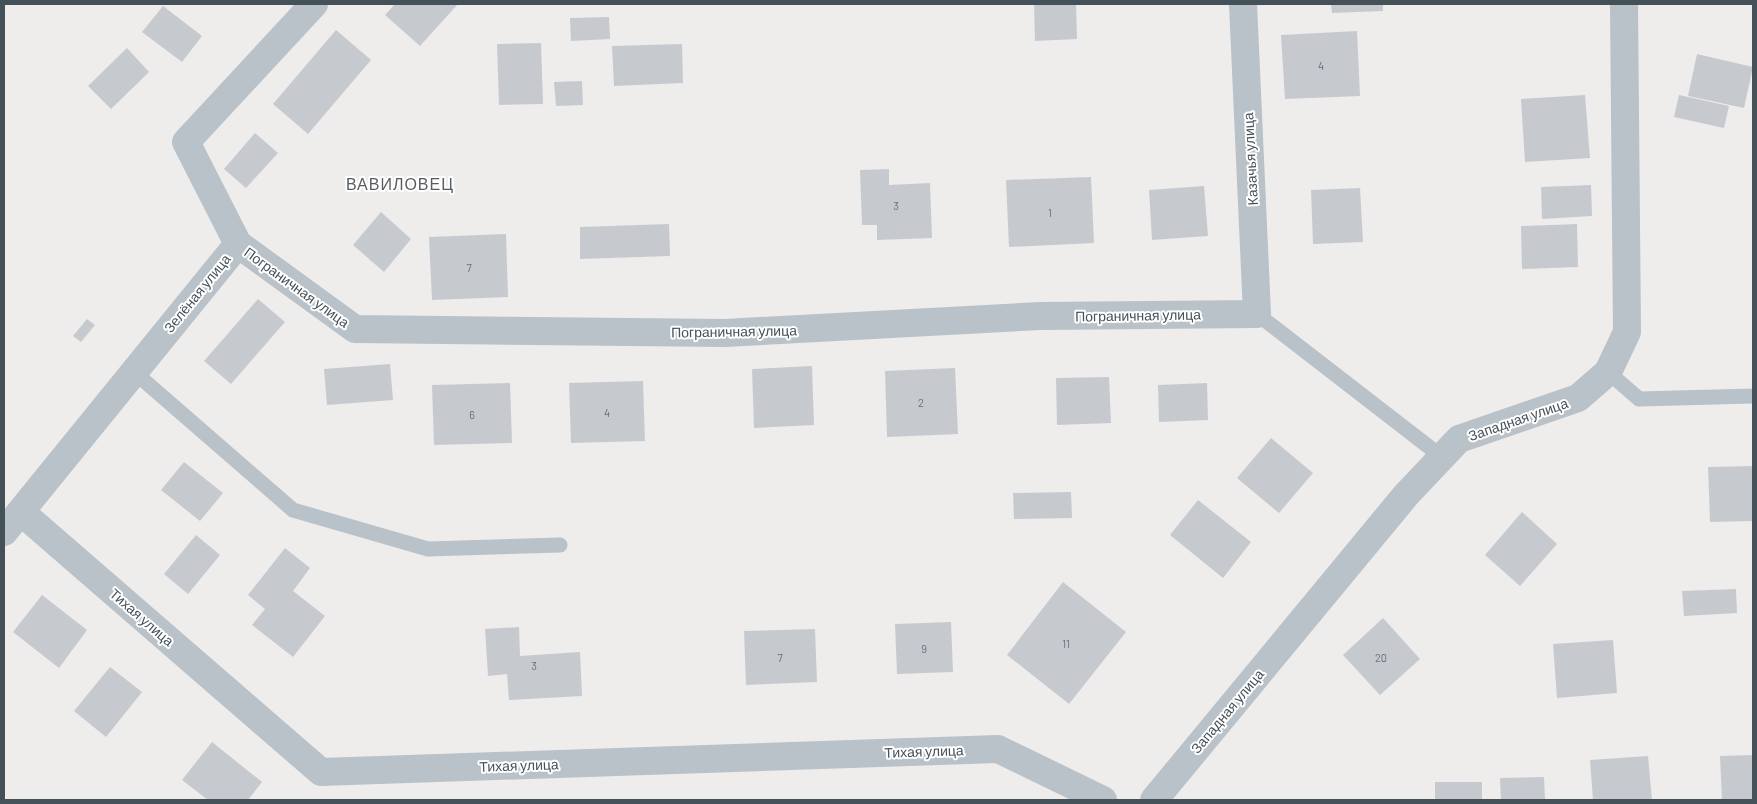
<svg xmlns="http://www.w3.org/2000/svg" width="1757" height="804" viewBox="0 0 1757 804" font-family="Barlow,sans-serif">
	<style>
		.building { fill: #c6cacf }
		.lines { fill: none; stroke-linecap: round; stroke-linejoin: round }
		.service { stroke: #b8c2c8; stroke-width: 15 }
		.minor { stroke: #b8c2c8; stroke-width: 28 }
		.labels { text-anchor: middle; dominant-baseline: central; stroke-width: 4; stroke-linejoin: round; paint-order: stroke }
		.number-label { font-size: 11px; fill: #656f76 }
		.street-label { font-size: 14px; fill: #455158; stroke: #fff }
		.quarter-label { font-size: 16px; letter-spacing: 1px; fill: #595d61; stroke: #fff }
	</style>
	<rect width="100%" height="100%" fill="#efecec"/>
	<!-- building -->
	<g class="building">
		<path d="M395,4H458L420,46L385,15Z"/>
		<path d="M1034,4H1076L1077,39L1035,41Z"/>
		<path d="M1331,4H1383V11L1332,13Z"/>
		<path d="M163,6L202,36L182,62L142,32Z"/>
		<path d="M609,17L610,39L571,41L570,18Z"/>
		<path d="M336,30L371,60L308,134L273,104Z"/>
		<path d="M1357,31L1360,96L1285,99L1281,35Z"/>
		<path d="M541,43L543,104L499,105L497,44Z"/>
		<path d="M682,44L683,83L614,86L612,46Z"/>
		<path d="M127,48L149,72L111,109L88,86Z"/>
		<path d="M1697,54L1753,67L1744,108L1688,96Z"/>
		<path d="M582,81L583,105L556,106L554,82Z"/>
		<path d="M1585,95L1590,158L1525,162L1521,99Z"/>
		<path d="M1679,95L1729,106L1724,128L1674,117Z"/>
		<path d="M255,133L278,153L246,188L224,169Z"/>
		<path d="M889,169V185L930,183L932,238L877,240V225H862L860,170Z"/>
		<path d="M1091,177L1094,243L1009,247L1006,180Z"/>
		<path d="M1591,185L1592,216L1542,219L1541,187Z"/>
		<path d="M1204,186L1208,236L1152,240L1149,190Z"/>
		<path d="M1360,188L1363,242L1313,244L1311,190Z"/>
		<path d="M381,212L411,239L384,272L353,245Z"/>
		<path d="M669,224L670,256L580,259V227Z"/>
		<path d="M1577,224L1578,267L1522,269L1521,226Z"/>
		<path d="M506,234L508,297L432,300L429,237Z"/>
		<path d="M258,299L285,322L231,384L204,361Z"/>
		<path d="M87,319L95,325L81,342L73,336Z"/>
		<path d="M390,364L393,400L327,405L324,369Z"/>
		<path d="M812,366L814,425L754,428L752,369Z"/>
		<path d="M955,368L958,434L887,437L885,371Z"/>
		<path d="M1109,377L1111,423L1057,425L1056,378Z"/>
		<path d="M643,381L645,441L571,443L569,383Z"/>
		<path d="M510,383L512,443L434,445L432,385Z"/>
		<path d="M1207,383L1208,420L1159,422L1158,385Z"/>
		<path d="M1271,438L1313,473L1279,513L1237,478Z"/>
		<path d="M184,462L223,493L200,521L161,490Z"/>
		<path d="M1753,466V521L1710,522L1708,467Z"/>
		<path d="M1071,492L1072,518L1014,519L1013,493Z"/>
		<path d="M1198,500L1251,542L1223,578L1170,535Z"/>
		<path d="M1522,512L1557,544L1520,586L1485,555Z"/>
		<path d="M196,535L220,555L188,594L164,574Z"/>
		<path d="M285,548L310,568L293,591L325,616L293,657L252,625L265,609L248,595Z"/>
		<path d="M1063,582L1126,632L1069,704L1007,655Z"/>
		<path d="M1736,589L1737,613L1684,616L1682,591Z"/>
		<path d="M42,595L87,630L59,668L13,632Z"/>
		<path d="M1383,618L1420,659L1380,695L1343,655Z"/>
		<path d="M951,622L953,672L897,674L895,624Z"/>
		<path d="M519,627L520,656L580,652L582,696L509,700L507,674L488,676L485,629Z"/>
		<path d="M815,629L817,682L746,685L744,631Z"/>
		<path d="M1613,640L1617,693L1557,698L1553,644Z"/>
		<path d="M110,667L142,692L106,737L74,711Z"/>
		<path d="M212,742L262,782L248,800H208L182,780Z"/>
		<path d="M1753,755V800H1722L1720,756Z"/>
		<path d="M1648,756L1652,800H1593L1590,760Z"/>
		<path d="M1544,777L1545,800H1501L1500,778Z"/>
		<rect x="1435" y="782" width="47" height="18"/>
	</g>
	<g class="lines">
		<!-- service -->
		<g class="service">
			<path d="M1257,314L1442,457"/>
			<path d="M133,371L293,510L428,549L560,545"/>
			<path d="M1608,372L1639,399L1753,396"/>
		</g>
		<!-- minor -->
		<g class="minor">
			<path d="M314,4L186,142L238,244L355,329L725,333L1040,316L1257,314L1243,4"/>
			<path d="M21,512L321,772L998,749L1103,800"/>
			<path d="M4,532L238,244"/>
			<path d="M1154,800L1406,495L1459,439L1578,398L1608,372L1627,332L1624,4"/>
		</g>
	</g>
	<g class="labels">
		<!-- number labels -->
		<g class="number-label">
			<text x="1321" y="65">4</text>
			<text x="896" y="205">3</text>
			<text x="1050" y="212">1</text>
			<text x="469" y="267">7</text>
			<text x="921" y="402">2</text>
			<text x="607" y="412">4</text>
			<text x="472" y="414">6</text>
			<text x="1066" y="643">11</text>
			<text x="924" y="648">9</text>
			<text x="780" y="657">7</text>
			<text x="1381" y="657">20</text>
			<text x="534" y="665">3</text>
		</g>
		<!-- street labels -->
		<g class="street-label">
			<text transform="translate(1250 159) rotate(-93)">Казачья улица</text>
			<text transform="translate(297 287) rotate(36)">Пограничная улица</text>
			<text transform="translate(197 293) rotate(-51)">Зелёная улица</text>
			<text transform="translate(1138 315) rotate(-1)">Пограничная улица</text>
			<text transform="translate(734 331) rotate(-1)">Пограничная улица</text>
			<text transform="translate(1518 419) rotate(-19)">Западная улица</text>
			<text transform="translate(142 617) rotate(41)">Тихая улица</text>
			<text transform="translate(1227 711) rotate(-50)">Западная улица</text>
			<text transform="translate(924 751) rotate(-2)">Тихая улица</text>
			<text transform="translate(519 765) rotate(-2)">Тихая улица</text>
		</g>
		<!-- quarter labels -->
		<g class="quarter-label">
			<text x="400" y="183">ВАВИЛОВЕЦ</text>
		</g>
	</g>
	<!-- border -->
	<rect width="1757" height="804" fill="none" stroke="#455158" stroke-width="10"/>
</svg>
